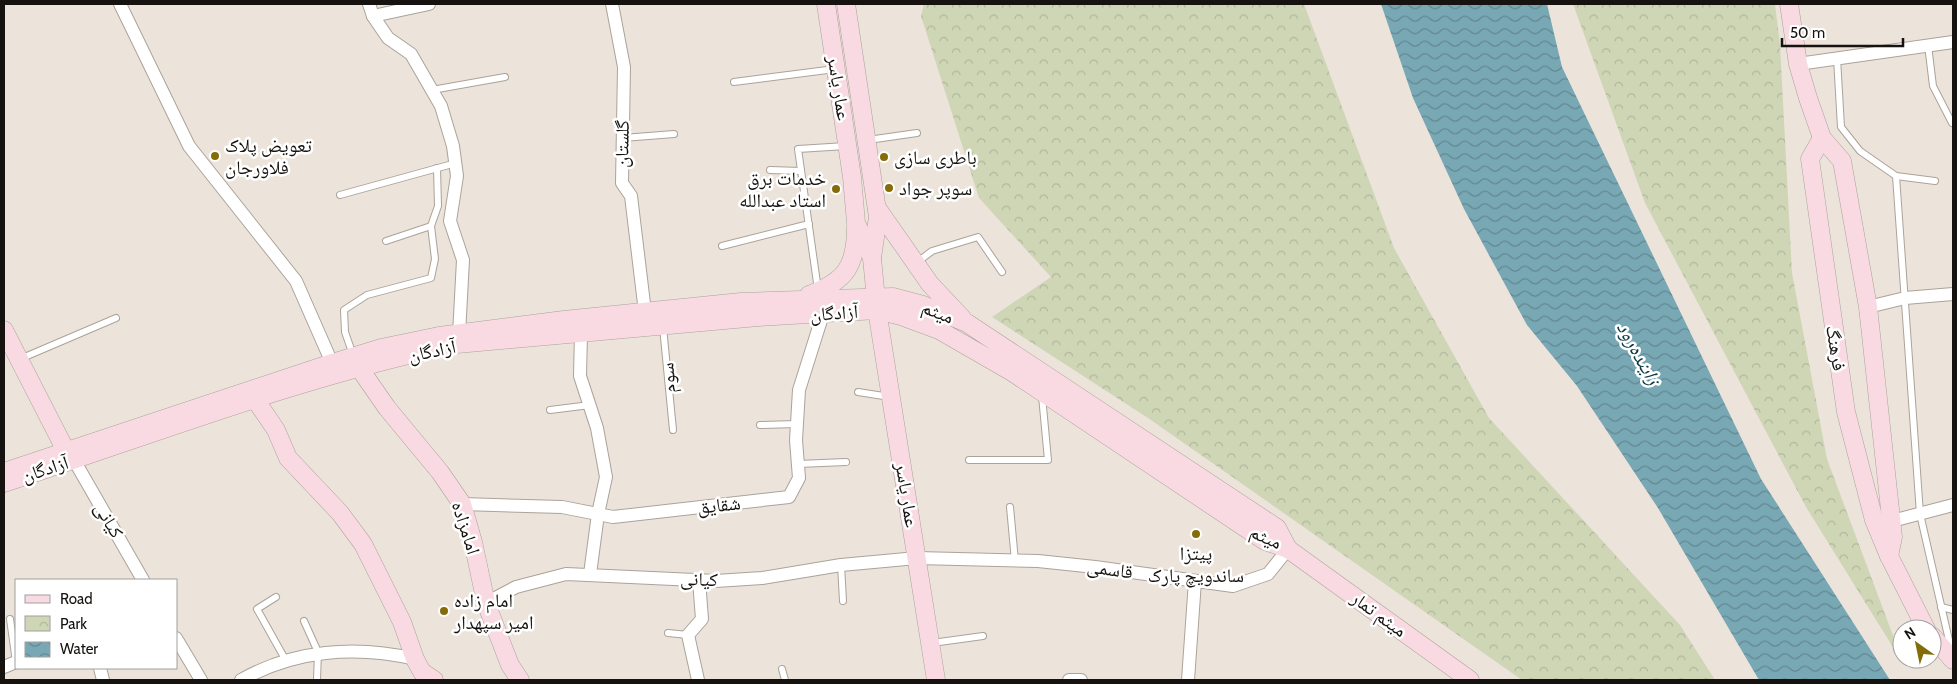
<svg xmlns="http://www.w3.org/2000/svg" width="1957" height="684" viewBox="0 0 1957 684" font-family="Cabin,'Noto Naskh Arabic',sans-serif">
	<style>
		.park { fill: url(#park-crowns) }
		.water { fill: url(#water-waves) }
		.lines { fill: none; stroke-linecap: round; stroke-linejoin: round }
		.lane-casing { stroke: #aba39a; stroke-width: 8 }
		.street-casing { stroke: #aba39a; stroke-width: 14 }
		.secondary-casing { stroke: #aba39a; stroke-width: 19 }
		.lane { stroke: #fff; stroke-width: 6 }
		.street { stroke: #fff; stroke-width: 12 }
		.secondary { stroke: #f9dae3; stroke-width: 18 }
		.poi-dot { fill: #846c08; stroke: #fff; stroke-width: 2 }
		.labels { text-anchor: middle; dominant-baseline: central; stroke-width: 5; stroke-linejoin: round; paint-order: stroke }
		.street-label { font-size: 19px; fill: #15120f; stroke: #fff }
		.poi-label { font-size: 19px; fill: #15120f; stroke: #fff; text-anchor: start }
		.water-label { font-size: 20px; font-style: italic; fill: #0c3943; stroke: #fff }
	</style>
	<defs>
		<pattern id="park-crowns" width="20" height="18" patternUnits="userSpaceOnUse" patternTransform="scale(1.25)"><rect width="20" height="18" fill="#cfd6b6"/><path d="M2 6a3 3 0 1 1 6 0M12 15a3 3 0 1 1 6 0" fill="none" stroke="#b1b79b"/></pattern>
		<pattern id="water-waves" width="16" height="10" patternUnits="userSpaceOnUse" patternTransform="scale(1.25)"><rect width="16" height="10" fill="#79a8b5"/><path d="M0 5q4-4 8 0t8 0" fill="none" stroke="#628792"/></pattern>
	</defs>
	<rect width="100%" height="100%" fill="#ece3da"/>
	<!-- park -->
	<g class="park">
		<path d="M924,4H1304L1394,248L1489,418L1680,625L1715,680H1522L1148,418L992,317L1051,277L979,198L921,16Z"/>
		<path d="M1573,4H1775L1780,45L1792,273L1827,459L1904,665L1806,507L1645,203Z"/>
	</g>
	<!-- water -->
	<path class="water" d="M1381,4H1547L1562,67L1761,479L1890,680H1759L1658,508L1577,386L1527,325L1464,209L1413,98Z"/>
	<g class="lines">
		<!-- lane casing -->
		<g class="lane-casing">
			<g id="lane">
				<path d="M1928,45L1933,86L1952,123"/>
				<path d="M1837,58L1841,127L1860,151L1896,176L1920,514L1951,649"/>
				<path d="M734,82L835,69"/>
				<path d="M432,90L505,77"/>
				<path d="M623,138L674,134"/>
				<path d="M868,140L917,133"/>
				<path d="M770,170L801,171"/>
				<path d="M1896,176L1935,181"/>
				<path d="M340,195L456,163"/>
				<path d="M386,241L431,226"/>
				<path d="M722,246L809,224"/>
				<path d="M916,263L932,251L978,237L1002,272"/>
				<path d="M818,290L798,149L846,146"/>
				<path d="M663,327L673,430"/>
				<path d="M353,355L345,332L344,310L367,295L431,278L435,259L431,226L438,206L437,168"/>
				<path d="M20,359L116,318"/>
				<path d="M858,392L890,397"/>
				<path d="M550,410L590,405"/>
				<path d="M760,425L797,424"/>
				<path d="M969,460H1048L1042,396"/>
				<path d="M798,464L846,462"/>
				<path d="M1010,507L1015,561"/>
				<path d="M841,565L843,601"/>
				<path d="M276,597L257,609L285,659"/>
				<path d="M1941,607L1953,610"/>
				<path d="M10,619L16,662"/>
				<path d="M304,621L318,652L317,680"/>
				<path d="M668,633L688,635"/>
				<path d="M932,643L983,636"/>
				<path d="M782,669L785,680"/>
			</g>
		</g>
		<!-- street casing -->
		<g class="street-casing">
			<g id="street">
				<path d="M120,4L189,146L296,281L332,363"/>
				<path d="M369,4L373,16L388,38L411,54L441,106L453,146L457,176L450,221L463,260L459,334"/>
				<path d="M612,4L624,67L622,183L631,196L645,312"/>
				<path d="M373,16L429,4"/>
				<path d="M1798,64L1953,42"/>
				<path d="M1868,307L1905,298L1953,294"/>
				<path d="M581,334L580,376L597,428L606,477L598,514L590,574"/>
				<path d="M74,460L143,580"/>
				<path d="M462,504L562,507L613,517L789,497L799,478L796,440L799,390L823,314"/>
				<path d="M1892,521L1953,505"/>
				<path d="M486,603L516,587L566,574L716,581L762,578L841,565L917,558L1038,561L1095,567L1233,586L1268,574L1288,549"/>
				<path d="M176,638L201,680"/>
				<path d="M4,667L16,662"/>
				<path d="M100,668L103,680"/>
				<path d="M241,680C294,650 355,645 415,659"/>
				<path d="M698,680L688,635L702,619L699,580"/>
				<path d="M1069,680H1081"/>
				<path d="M1188,680L1195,581"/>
			</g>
		</g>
		<!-- secondary casing -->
		<g class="secondary-casing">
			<g id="secondary">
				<path d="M826,4L852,177L856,223L872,258"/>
				<path d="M846,4L878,217L872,258L877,310L936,680"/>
				<path d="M1789,4L1798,64L1808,98L1822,138L1842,161L1868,307L1893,537L1889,556"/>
				<path d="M1822,138L1810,159L1846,412L1874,520L1889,556L1926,629"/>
				<path d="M877,208L930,284L962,318"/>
				<path d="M809,295C846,281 856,266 856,227"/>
				<path d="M4,330L66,451"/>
				<path d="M360,369L387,408L440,472L462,504L473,542L486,603L510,665L520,680"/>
				<path d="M255,399L276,430L288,458L340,513L363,544L402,622L415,659L422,672L434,680"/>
				<path d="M4,472L332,363L381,348L439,336L564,320L741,302L893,297L923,305L967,323L1277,528L1288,549L1265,541L1012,372L939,330L901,316L877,310L758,317L457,344C303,376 154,434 4,483"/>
				<path d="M1288,549L1470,680"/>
				<path d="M1932,636L1953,660"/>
			</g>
		</g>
		<!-- lane -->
		<use href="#lane" class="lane"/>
		<!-- street -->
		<use href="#street" class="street"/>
		<!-- secondary -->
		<use href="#secondary" class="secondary"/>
	</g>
	<!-- markers -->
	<g class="poi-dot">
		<circle cx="215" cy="156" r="5"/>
		<circle cx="884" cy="157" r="5"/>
		<circle cx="889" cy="188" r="5"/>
		<circle cx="836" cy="189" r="5"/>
		<circle cx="1196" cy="534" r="5"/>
		<circle cx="444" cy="611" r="5"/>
	</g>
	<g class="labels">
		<!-- street labels -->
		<g class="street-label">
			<text transform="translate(839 88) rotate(81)">عمار یاسر</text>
			<text transform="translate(622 144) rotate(-89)">گلستان</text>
			<text transform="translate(938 312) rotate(22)">میثم</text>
			<text transform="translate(834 313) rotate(-4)">آزادگان</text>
			<text transform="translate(1836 348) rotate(81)">فرهنگ</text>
			<text transform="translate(432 351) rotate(-12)">آزادگان</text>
			<text transform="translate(668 378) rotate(-95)">سوم</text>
			<text transform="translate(45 469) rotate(-18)">آزادگان</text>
			<text transform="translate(907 495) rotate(81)">عمار یاسر</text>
			<text transform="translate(719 505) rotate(-6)">شقایق</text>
			<text transform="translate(109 520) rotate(60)">کیانی</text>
			<text transform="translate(466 528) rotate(72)">امامزاده</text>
			<text transform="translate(1266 537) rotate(24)">میثم</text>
			<text transform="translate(1110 569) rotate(8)">قاسمی</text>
			<text transform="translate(699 579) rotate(2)">کیانی</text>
			<text transform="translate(1379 614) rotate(36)">میثم تمار</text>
		</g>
		<!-- poi labels -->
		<g class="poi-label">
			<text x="225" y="145">تعویض پلاک<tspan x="225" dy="22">فلاورجان</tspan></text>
			<text x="894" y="157">باطری سازی</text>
			<text x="826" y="178" text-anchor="end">خدمات برق<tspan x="826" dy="22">استاد عبدالله</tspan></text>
			<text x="899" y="188">سوپر جواد</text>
			<text x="1196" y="553" text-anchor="middle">پیتزا<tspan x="1196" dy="22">ساندویچ پارک</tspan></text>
			<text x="454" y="600">امام زاده<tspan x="454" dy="22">امیر سپهدار</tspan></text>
		</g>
		<!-- water labels -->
		<g class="water-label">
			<text transform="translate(1639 353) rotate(61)">زاینده‌رود</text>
		</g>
	</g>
	<!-- border -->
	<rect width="1957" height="684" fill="none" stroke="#15120f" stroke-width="10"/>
	<!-- legend -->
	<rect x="15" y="579" width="162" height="90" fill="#ffffff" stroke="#a1a09f"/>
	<rect x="25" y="595" width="25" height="8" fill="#f9dae3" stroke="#a1a09f"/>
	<text x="60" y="604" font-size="15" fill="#15120f">Road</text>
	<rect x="25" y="616" width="25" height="15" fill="url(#park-crowns)" stroke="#a1a09f"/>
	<text x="60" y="629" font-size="15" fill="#15120f">Park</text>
	<rect x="25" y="642" width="25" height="15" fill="url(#water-waves)" stroke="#a1a09f"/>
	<text x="60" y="654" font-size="15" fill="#15120f">Water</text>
	<!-- north arrow -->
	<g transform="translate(1917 644) rotate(327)"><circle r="24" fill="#ffffff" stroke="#a1a09f"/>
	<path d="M0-4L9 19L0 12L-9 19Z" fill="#846c08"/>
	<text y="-8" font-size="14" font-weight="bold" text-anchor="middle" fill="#15120f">N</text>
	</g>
	<!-- scale -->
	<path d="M1782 38v8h121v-8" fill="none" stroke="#15120f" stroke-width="2.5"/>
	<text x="1790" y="38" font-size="15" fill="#15120f" stroke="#ffffff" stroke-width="4" paint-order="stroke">50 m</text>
</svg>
